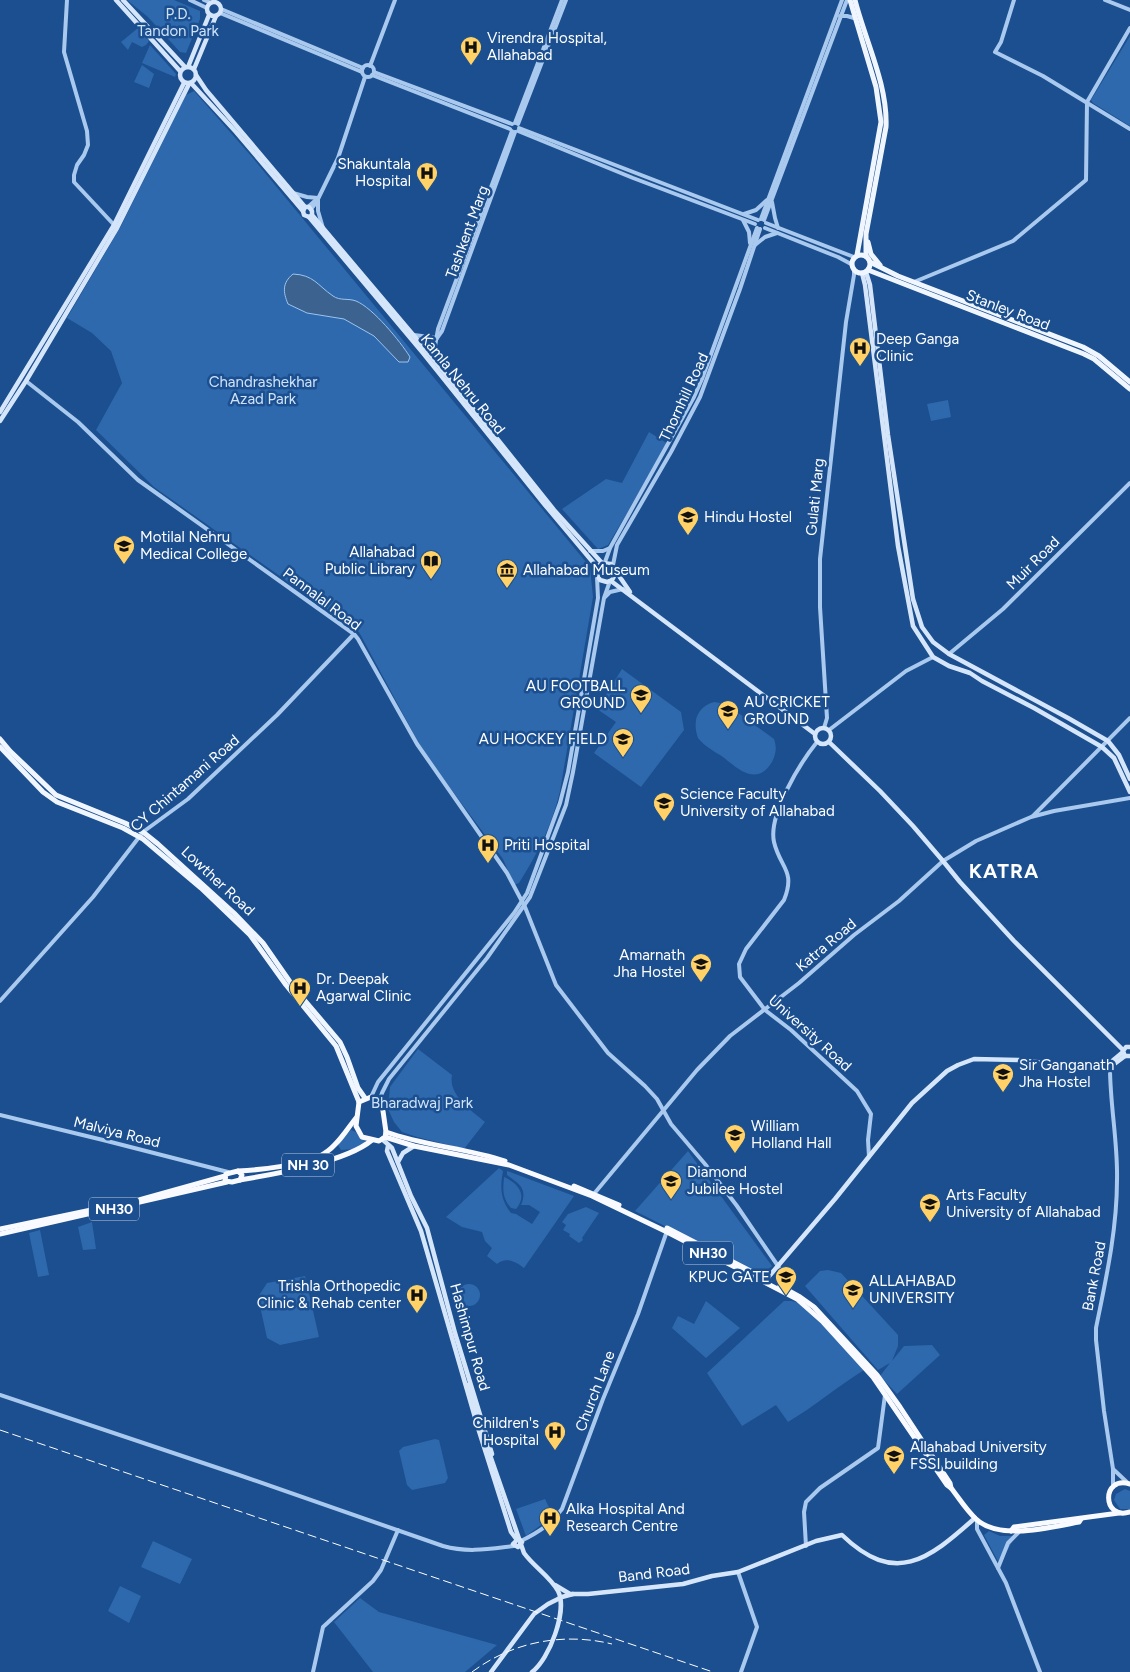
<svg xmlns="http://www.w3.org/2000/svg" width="1130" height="1672" viewBox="0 0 1130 1672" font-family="Figtree,sans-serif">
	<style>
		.green { fill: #2e69ad }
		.water { fill: #3c6290; stroke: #9cc4f0 }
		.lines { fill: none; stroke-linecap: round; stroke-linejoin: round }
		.tertiary { stroke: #a9c9ee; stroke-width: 4 }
		.secondary { stroke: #d6e6fa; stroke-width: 4.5 }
		.primary { stroke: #f0f6ff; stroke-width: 5 }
		.trunk { stroke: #f8faff; stroke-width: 5 }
		.rail { stroke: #fff; stroke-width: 1; stroke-dasharray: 9 4; stroke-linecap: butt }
		.secondary-bridge { stroke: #d6e6fa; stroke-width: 4.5 }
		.labels { text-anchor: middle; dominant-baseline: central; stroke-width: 5; stroke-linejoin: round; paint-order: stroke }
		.shield { fill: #1b4f8f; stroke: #bbcadd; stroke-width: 1 }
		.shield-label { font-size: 14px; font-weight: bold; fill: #fff }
		.park-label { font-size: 15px; fill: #cfe3fa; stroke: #1b4f8f }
		.poi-label { font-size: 15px; fill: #fff; stroke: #1b4f8f; text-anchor: start }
		.street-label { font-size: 15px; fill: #fff; stroke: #1b4f8f }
		.district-label { font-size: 20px; font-weight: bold; letter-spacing: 1px; fill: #fff; stroke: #1b4f8f }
	</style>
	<rect width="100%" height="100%" fill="#1b4f8f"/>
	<!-- green -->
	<g class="green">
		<path d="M127,0H174L200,11V19L186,53L180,52L148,17Z"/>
		<path d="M138,28L149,41L146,45L142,47L132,42L128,50L121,42Z"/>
		<path d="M1130,36V126L1093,103L1091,100Z"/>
		<path d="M150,45L176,74L175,77L142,63Z"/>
		<path d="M142,65L154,74L149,88L134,82Z"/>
		<path d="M194,91L252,157L590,567L593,597L560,791C552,825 538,853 519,883L514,885L503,859L424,753L359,632L154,487L96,430L122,383L111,351L92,333L67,318L121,226L186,95Z"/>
		<path d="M948,400L951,417L931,421L927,404Z"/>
		<path d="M649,432L668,444L608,545L598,549L562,509L606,479L622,483Z"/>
		<path d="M622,669L681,712L684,730L641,787L594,753L616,722L597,709Z"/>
		<path d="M714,702L726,704L774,739C777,748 776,754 772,762C757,787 738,769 723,757C714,751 704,746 698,738C692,721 697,707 714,702Z"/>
		<path d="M418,1049L452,1075C448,1095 471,1110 485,1122L464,1149L417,1137L402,1132L394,1122L388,1109L390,1087Z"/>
		<path d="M351,1130L356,1132L365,1141L364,1144L355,1149L341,1150L338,1145L345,1135Z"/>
		<path d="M688,1151L772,1266L762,1275L635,1211Z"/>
		<path d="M499,1168L503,1171C500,1187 500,1199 511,1213L516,1214L532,1224L540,1212L529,1205H521C528,1188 519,1184 507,1175V1171L574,1196L524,1268C516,1262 506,1256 497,1264L487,1256L492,1248L485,1241L482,1232L462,1227L446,1217Z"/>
		<path d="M504,1177C518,1183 528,1195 516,1209L511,1208C502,1198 503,1190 504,1177Z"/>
		<path d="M586,1207L599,1213L582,1238L583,1240L579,1243L569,1236L570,1234L563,1230L566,1225L562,1222L568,1214Z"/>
		<path d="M92,1222L96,1249L83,1250L78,1227Z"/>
		<path d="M40,1230L49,1275L38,1277L29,1233Z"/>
		<path d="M828,1270L841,1273L898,1335V1346L892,1361L904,1346L932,1345L940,1355L897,1394L880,1376L890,1363L878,1370L805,1286L820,1271Z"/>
		<path d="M305,1276L319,1337L280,1345L267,1338L258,1297L267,1283Z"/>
		<circle cx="469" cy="1295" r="11"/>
		<path d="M706,1301L740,1328L706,1358L672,1328L678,1316L694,1324Z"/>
		<path d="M784,1301H791L801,1303L828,1327L864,1370C838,1386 815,1406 788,1422L776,1405L742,1426L707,1373Z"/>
		<path d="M435,1439L439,1440L448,1478L445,1483L412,1490L407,1485L399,1451L403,1447Z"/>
		<path d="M1125,1489L1130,1491V1509H1120L1114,1500L1116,1494Z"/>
		<path d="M545,1499L553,1516L526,1536L516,1509Z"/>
		<path d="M989,1531L1000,1536H1015L1000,1565L984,1535Z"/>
		<path d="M153,1541L192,1559L180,1584L141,1567Z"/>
		<path d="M120,1586L141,1596L129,1623L108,1611Z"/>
		<path d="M360,1598L379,1612L497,1645L465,1672H373L334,1622Z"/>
	</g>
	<!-- water -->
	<path class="water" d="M293,274C314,275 317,285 333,296C340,301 348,298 356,301C373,308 400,341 410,357L408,362H399L374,336L344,319L307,313L288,304C283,292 282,283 293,274Z"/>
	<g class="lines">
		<!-- tertiary -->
		<g class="tertiary">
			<path d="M67,0L64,52L87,131L88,145L84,155L77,165L74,175V182L116,227"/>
			<path d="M190,0L207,8"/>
			<path d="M204,0L211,3"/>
			<path d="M1014,0L1001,42L995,52L1043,76L1130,129"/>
			<path d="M1105,0L1130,10"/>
			<path d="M221,9L363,68"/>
			<path d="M220,13L362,72"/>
			<path d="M840,16H847L854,18"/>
			<circle cx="368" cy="71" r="6"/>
			<path d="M370,66L395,0"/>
			<path d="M374,72L512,124"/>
			<path d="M372,75L510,129"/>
			<path d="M515,123L562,0"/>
			<path d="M518,124L566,0"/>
			<path d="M519,128L758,220"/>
			<path d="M518,131L633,178L755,224"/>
			<path d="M293,193L307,197L318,198"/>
			<path d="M318,200V211L323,228"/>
			<path d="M772,202L775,218L778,228"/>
			<path d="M308,207L318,198"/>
			<path d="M311,209L316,203L338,158L365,77"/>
			<path d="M744,214L756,210L767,200"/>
			<path d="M761,219L842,0"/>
			<path d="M743,220L749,232L750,243"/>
			<path d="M764,220L847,0"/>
			<path d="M766,223L854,257"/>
			<path d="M765,228L838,257L851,264"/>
			<path d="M755,245L765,237L777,233"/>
			<path d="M914,282L1013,241L1086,180L1087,102L1130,28"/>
			<path d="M414,335L437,338"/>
			<path d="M423,349L437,338L442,331L515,132"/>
			<path d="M433,358L438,329L512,131"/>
			<path d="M26,381L78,422L138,480L354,634L358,639L417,744L507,873L525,907L556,985L608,1053L645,1086L657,1099L671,1124L705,1164L737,1206L778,1266L787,1281L788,1290"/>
			<path d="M590,551H603L610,548"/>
			<path d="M605,562L610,548L694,397L702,379L757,228"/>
			<path d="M613,565L617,545L671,452L700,397L740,289L760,229"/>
			<path d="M605,597L610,592L623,589"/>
			<path d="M949,654L1003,609L1130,483"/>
			<path d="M824,728L827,718L820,607V559L846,322L854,275V270"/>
			<path d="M829,730L906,671L933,657"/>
			<path d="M817,742C800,763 768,815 774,842C780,868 796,870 784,900L746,949L739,964L740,977L765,1010L791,1030L857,1091L871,1114L868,1140L869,1157"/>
			<path d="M1033,816L1130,718"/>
			<path d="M0,1001L93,897L143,832L188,799L277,715L354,634"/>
			<path d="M1110,1068C1110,1105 1118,1143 1117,1180C1117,1230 1106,1279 1096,1328V1340L1104,1411L1113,1469V1487"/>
			<path d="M371,1097L378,1082L514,913L527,893L560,803L568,772L598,598L597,577"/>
			<path d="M380,1100L382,1093L389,1079L487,958L530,897L566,805L573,772L604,598L610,581"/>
			<path d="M0,1115L103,1140L228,1172"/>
			<path d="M593,1195L697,1070L730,1036L799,983L854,935L899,901L943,861L976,841L1031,817L1054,811L1130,798"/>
			<path d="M0,1395L239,1475L443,1546C468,1553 489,1549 514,1546"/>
			<path d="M1113,1469L1129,1484"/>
			<path d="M977,1521V1529L1006,1583L1040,1672"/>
			<path d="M521,1541C539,1532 550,1525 562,1509L603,1399L638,1314L667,1231"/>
			<path d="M806,1546L804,1512L806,1502L820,1488L878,1448L885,1395"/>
			<path d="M998,1568L1008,1543L1020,1531"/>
			<path d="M738,1572L757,1627L741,1672"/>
			<path d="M313,1672L323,1627L373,1581L381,1570L398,1530"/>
		</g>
		<!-- secondary -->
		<g class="secondary">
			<path d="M116,0L180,71"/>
			<path d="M123,0L185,67"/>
			<circle cx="214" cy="9" r="7"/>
			<circle cx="188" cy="75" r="8"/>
			<path d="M188,67L209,15"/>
			<path d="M194,69L216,16"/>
			<path d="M196,75L206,90L305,207"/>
			<path d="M191,83L236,132L303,211"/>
			<path d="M312,215L309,217L304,215L303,211L305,207H309L312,211V215L431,356L554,510L602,563"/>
			<path d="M309,217L423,353L545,505L597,567"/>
			<path d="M866,272L870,285L888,435L913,599L922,627L933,642L949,654L1068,718L1108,741L1119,755L1130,779"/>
			<path d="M862,273L865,285L898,546L913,626L933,657L949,666L970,673L982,681L1034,708L1102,747L1114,758L1130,792"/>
			<path d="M0,412L114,225L184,83"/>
			<path d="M0,421L26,381L117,228L189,84"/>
			<path d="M616,573L612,580L607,582L600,580L596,572L597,567L602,563L611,564L630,592"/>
			<path d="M611,581L815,734"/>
			<circle cx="823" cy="736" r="8"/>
			<path d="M829,742L880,791L913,826L943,861L960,882L1014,941L1123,1050"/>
			<path d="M1130,1047H1126L1123,1051L1125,1056H1130"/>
			<path d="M1111,1062L1123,1052"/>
			<circle cx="1110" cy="1065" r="3"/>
			<path d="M1113,1065L1125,1056"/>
			<path d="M382,1139L392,1148L411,1196L427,1228L455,1333L492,1454"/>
			<path d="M388,1146L387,1151L421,1231L479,1431L511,1532L517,1540H520L522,1542L518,1547L513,1544L517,1540V1535"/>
			<path d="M398,1162L403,1153L414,1146"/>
			<path d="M765,1281L835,1199L912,1103L947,1071L958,1065L974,1059L1018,1060L1081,1067L1109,1063"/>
			<path d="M555,1585L570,1594H588L683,1584L712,1576L738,1572L816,1541L842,1535C895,1586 928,1560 975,1518"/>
			<path d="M491,1672L534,1614L548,1604L562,1597L573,1594"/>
		</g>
		<!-- primary -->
		<g class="primary">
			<path d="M850,0L876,87L881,122L857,255"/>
			<path d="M855,0C865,40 888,85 886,127L866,234V256"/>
			<path d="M868,242L871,254L880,265"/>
			<circle cx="861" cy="264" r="9"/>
			<path d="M870,262L898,276L1083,347L1099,356L1130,382"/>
			<path d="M868,270L1084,354L1094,359L1130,389"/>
			<path d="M0,739L10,751L56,795L125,823L143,832L158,844L234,913L263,943L295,989L340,1042L347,1057L358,1088L365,1098"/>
			<path d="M0,747L43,792L57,802L123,828L143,839L201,888L250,935L286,985L336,1046L359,1102"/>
		</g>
		<!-- trunk -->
		<g class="trunk">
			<path d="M371,1097L380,1100L382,1104L386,1132L385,1137L379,1141L362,1137L356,1126L359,1102Z"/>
			<path d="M386,1132C425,1146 466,1148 505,1161"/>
			<path d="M385,1137L414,1146L509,1165L592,1196L667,1232L797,1299L823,1322L873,1377L947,1485L951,1488C959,1498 966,1510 976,1519C999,1541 1051,1527 1079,1522L1081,1519"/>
			<path d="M238,1171C258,1170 309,1165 325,1153C338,1145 347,1129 356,1118"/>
			<path d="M238,1171L242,1175L240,1180L232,1182L225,1181L226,1174Z"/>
			<path d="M240,1180C275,1174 346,1162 372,1140"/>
			<path d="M574,1186L619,1205"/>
			<path d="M667,1228L766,1279"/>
			<path d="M0,1229L139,1200L225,1176"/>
			<path d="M0,1234L227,1182"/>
			<path d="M780,1286L800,1297L814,1307L877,1375L900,1407L950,1483L951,1488"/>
			<path d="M1130,1484C1101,1475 1102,1521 1130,1512"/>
			<path d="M1011,1531L1014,1527L1119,1513"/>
		</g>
		<!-- rail -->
		<g class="rail">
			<path d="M0,1430L713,1672"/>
			<path d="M472,1672C512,1642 563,1632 612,1644"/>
		</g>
		<!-- secondary-bridge -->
		<path class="secondary-bridge" d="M468,1385L483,1435L524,1553C534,1567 550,1576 558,1591C568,1610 549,1660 532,1672"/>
	</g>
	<!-- icons -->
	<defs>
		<g id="hospital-pin" transform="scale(1.125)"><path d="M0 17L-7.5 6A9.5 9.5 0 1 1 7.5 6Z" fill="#ffd166" stroke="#1b4f8f"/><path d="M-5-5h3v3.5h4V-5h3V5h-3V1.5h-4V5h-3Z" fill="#111"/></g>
		<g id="university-pin" transform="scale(1.125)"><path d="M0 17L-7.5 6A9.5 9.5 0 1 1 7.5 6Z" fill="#ffd166" stroke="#1b4f8f"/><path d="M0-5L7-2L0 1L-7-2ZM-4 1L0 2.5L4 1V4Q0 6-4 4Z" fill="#111"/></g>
		<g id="library-pin" transform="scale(1.125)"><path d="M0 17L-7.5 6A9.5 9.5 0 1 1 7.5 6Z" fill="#ffd166" stroke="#1b4f8f"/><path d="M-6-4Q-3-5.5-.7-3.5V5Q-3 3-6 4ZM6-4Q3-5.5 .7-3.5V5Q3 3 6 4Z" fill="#111"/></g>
		<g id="museum-pin" transform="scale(1.125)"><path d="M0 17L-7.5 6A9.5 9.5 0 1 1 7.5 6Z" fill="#ffd166" stroke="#1b4f8f"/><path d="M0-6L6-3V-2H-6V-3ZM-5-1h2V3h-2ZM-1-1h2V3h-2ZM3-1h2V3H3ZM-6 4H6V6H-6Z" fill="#111"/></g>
	</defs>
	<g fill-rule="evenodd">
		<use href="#hospital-pin" x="471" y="47"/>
		<use href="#hospital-pin" x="427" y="173"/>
		<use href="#hospital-pin" x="860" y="348"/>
		<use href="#university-pin" x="688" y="517"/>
		<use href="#university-pin" x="124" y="546"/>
		<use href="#library-pin" x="431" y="561"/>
		<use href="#museum-pin" x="507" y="570"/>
		<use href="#university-pin" x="641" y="695"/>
		<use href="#university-pin" x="728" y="711"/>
		<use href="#university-pin" x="623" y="739"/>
		<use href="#university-pin" x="664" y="803"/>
		<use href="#hospital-pin" x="488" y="845"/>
		<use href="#university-pin" x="701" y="964"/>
		<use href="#hospital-pin" x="300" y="988"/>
		<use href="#university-pin" x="1003" y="1074"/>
		<use href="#university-pin" x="735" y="1135"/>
		<use href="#university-pin" x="671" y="1181"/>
		<use href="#university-pin" x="930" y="1204"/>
		<use href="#university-pin" x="786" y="1277"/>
		<use href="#university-pin" x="853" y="1290"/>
		<use href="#hospital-pin" x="417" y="1295"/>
		<use href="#hospital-pin" x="555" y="1432"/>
		<use href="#university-pin" x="894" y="1456"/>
		<use href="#hospital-pin" x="550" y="1518"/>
	</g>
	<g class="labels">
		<!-- shield labels -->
		<g class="shield">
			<rect x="282" y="1153.5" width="52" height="23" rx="4"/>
			<rect x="89" y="1197.5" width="50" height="23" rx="4"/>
			<rect x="683" y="1241.5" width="50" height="23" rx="4"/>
		</g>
		<g class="shield-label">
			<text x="308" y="1165">NH 30</text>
			<text x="114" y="1209">NH30</text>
			<text x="708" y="1253">NH30</text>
		</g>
		<!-- park labels -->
		<g class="park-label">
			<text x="178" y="14">P.D.<tspan x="178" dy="17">Tandon Park</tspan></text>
			<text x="263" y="382">Chandrashekhar<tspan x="263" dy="17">Azad Park</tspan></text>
			<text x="422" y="1103">Bharadwaj Park</text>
		</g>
		<!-- poi labels -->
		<g class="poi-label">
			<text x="487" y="38">Virendra Hospital,<tspan x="487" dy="17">Allahabad</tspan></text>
			<text x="411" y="164" text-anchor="end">Shakuntala<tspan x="411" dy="17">Hospital</tspan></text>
			<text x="876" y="339">Deep Ganga<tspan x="876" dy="17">Clinic</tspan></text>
			<text x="704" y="517">Hindu Hostel</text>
			<text x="140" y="537">Motilal Nehru<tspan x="140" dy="17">Medical College</tspan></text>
			<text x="415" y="552" text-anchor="end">Allahabad<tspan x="415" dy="17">Public Library</tspan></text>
			<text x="523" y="570">Allahabad Museum</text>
			<text x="625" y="686" text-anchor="end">AU FOOTBALL<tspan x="625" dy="17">GROUND</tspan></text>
			<text x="744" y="702">AU CRICKET<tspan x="744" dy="17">GROUND</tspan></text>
			<text x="607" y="739" text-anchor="end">AU HOCKEY FIELD</text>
			<text x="680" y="794">Science Faculty<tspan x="680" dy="17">University of Allahabad</tspan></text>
			<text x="504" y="845">Priti Hospital</text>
			<text x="685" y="955" text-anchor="end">Amarnath<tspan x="685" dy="17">Jha Hostel</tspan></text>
			<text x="316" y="979">Dr. Deepak<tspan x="316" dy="17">Agarwal Clinic</tspan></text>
			<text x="1019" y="1065">Sir Ganganath<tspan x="1019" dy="17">Jha Hostel</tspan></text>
			<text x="751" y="1126">William<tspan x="751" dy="17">Holland Hall</tspan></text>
			<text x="687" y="1172">Diamond<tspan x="687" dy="17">Jubilee Hostel</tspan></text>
			<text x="946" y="1195">Arts Faculty<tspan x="946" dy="17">University of Allahabad</tspan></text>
			<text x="770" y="1277" text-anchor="end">KPUC GATE</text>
			<text x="869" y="1281">ALLAHABAD<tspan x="869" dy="17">UNIVERSITY</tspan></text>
			<text x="401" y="1286" text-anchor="end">Trishla Orthopedic<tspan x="401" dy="17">Clinic &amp; Rehab center</tspan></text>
			<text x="539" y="1423" text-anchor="end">Children's<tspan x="539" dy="17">Hospital</tspan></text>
			<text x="910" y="1447">Allahabad University<tspan x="910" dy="17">FSSI building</tspan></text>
			<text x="566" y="1509">Alka Hospital And<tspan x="566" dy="17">Research Centre</tspan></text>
		</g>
		<!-- street labels -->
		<g class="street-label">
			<text transform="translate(467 232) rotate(-70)">Tashkent Marg</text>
			<text transform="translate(1008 310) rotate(21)">Stanley Road</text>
			<text transform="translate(463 384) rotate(51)">Kamla Nehru Road</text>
			<text transform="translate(684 397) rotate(-65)">Thornhill Road</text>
			<text transform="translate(815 497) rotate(-84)">Gulati Marg</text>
			<text transform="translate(1033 563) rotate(-45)">Muir Road</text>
			<text transform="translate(322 599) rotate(37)">Pannalal Road</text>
			<text transform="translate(185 783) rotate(-41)">CY Chintamani Road</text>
			<text transform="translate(218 881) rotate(43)">Lowther Road</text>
			<text transform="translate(826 945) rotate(-40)">Katra Road</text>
			<text transform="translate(810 1033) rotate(42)">University Road</text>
			<text transform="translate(117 1132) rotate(14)">Malviya Road</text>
			<text transform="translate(1094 1276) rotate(-79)">Bank Road</text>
			<text transform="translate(470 1337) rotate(74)">Hashimpur Road</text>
			<text transform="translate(595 1391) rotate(-69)">Church Lane</text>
			<text transform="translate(654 1573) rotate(-7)">Band Road</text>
		</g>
		<!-- district labels -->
		<g class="district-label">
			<text x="1004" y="871">KATRA</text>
		</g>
	</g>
</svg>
